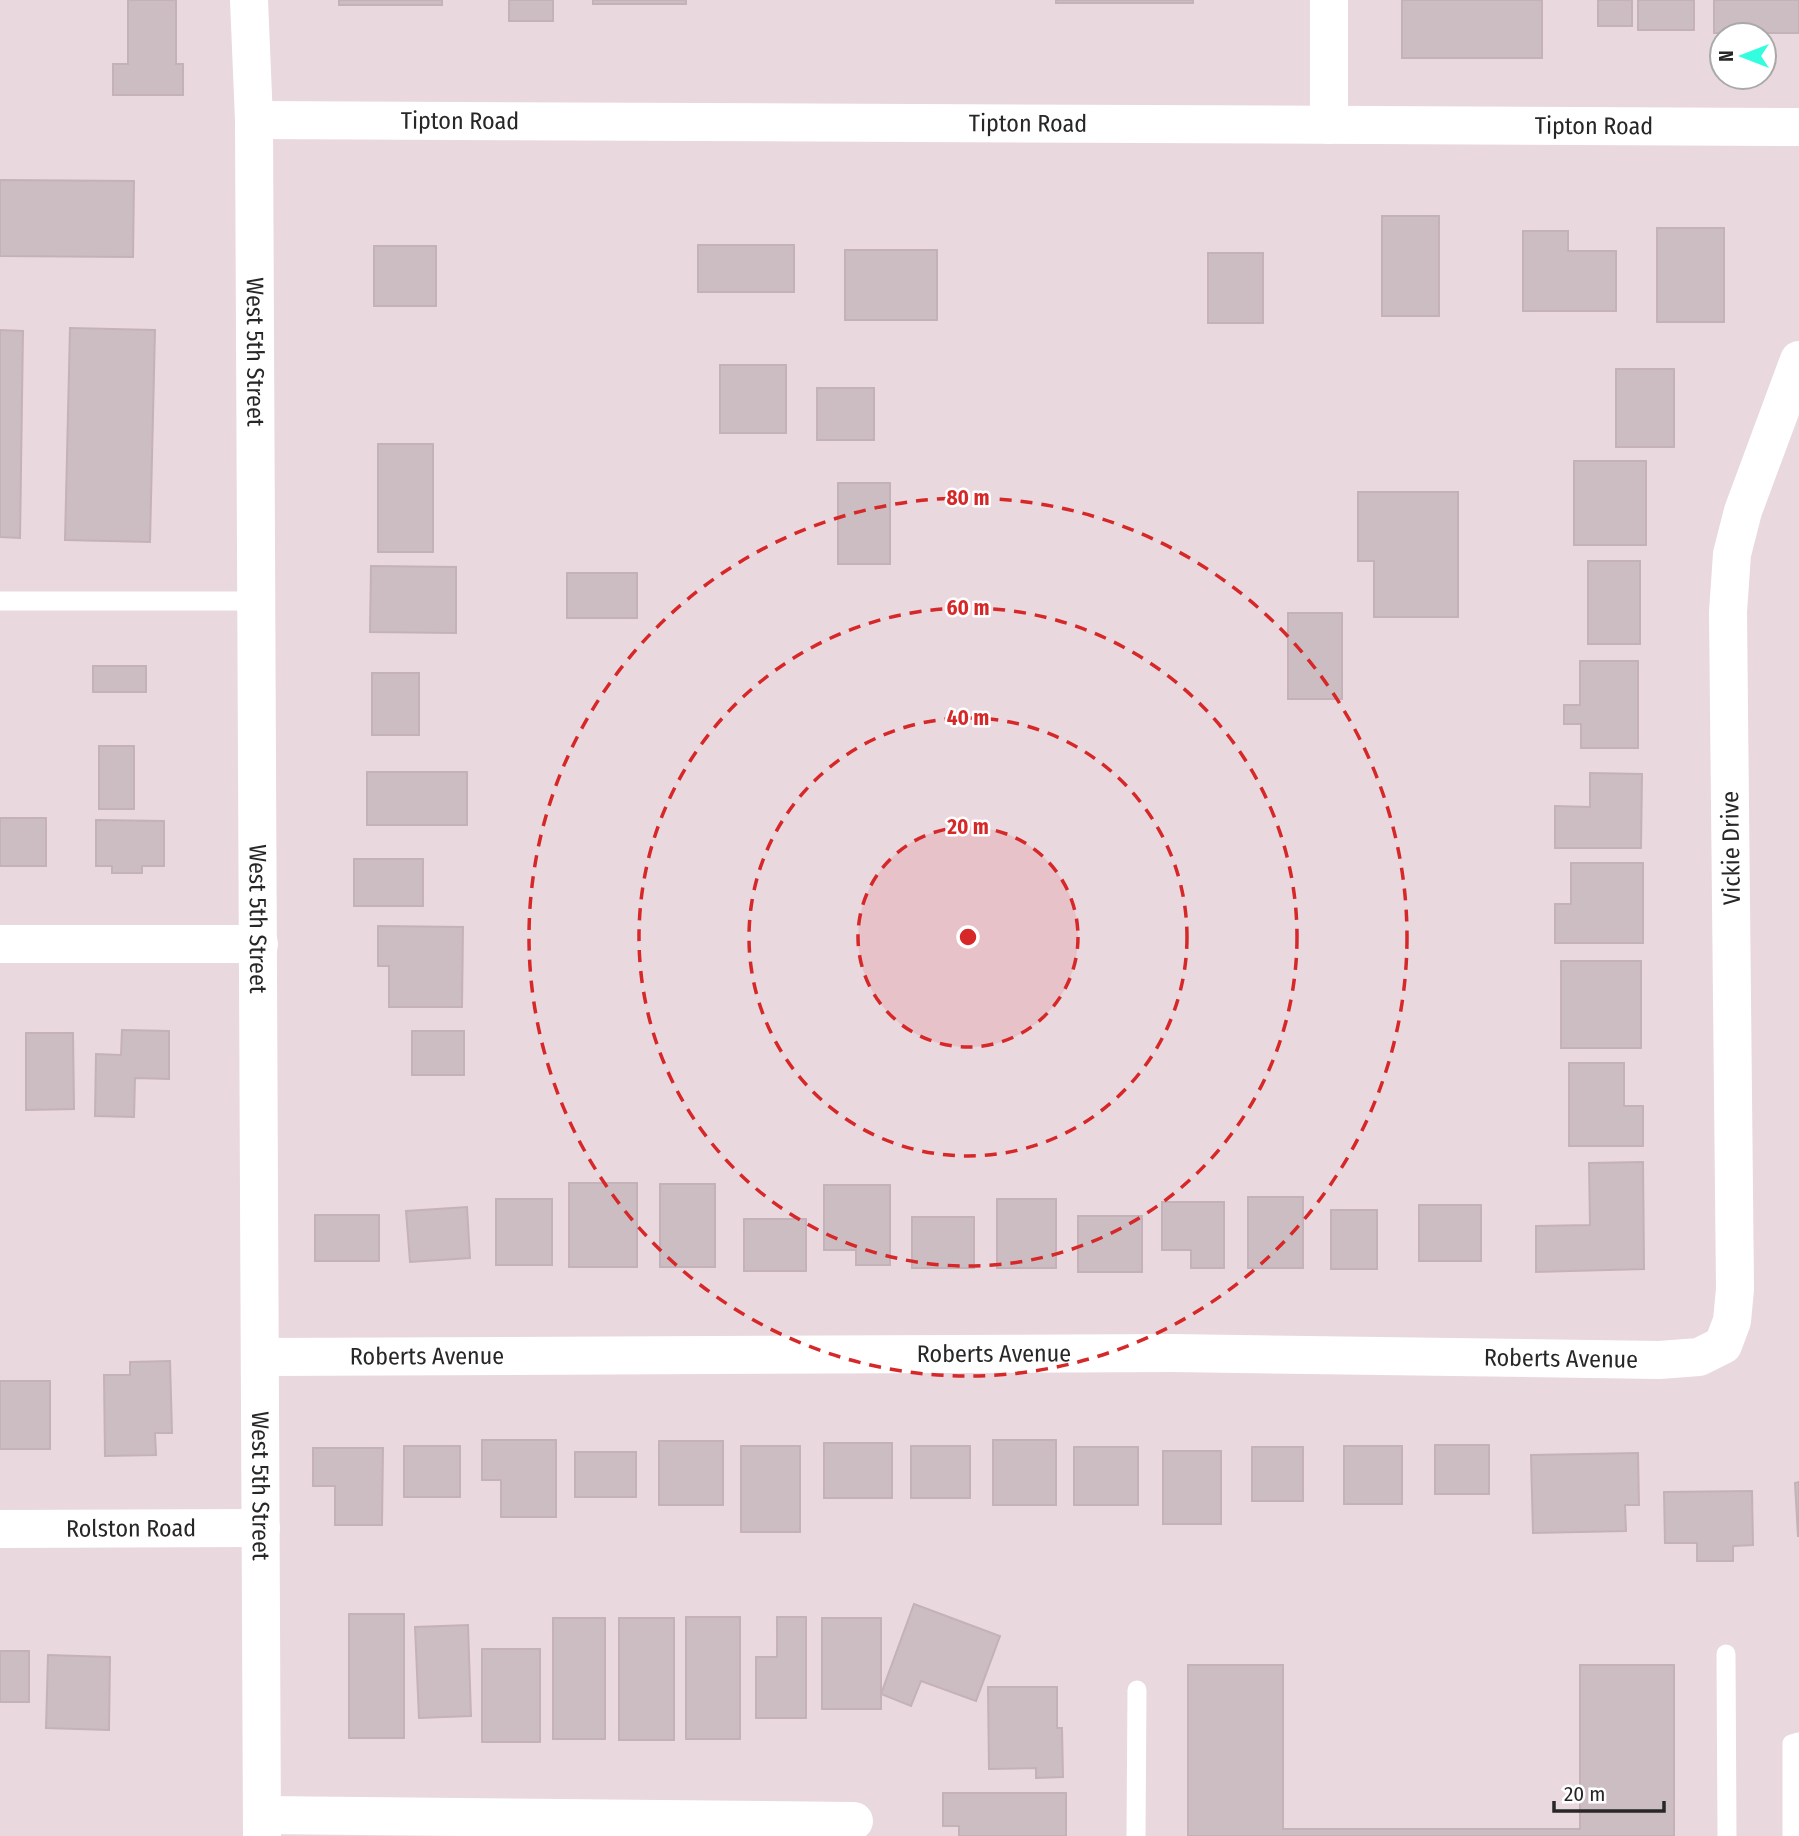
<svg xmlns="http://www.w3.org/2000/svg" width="1799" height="1836" viewBox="0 0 1799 1836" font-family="'Fira Sans Condensed',sans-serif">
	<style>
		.building { fill: #ccbdc2; stroke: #c5b2b8; stroke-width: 2 }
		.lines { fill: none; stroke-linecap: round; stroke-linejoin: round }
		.service { stroke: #fff; stroke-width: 19 }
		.minor { stroke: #fff; stroke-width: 38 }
		.tertiary { stroke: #fff; stroke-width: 38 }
		.ring { fill: none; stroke: #d62828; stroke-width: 3.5; stroke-dasharray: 12 9 }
		.labels { text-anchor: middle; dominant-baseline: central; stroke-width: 5; stroke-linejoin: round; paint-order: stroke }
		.street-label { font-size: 24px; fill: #272727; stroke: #fff }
		.centre { fill: #d62828; stroke: #fff; stroke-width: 3.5 }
		.ring-label { font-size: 21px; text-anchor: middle; font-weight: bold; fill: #d62828; stroke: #fff; stroke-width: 5; stroke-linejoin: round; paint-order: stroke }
	</style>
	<rect width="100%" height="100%" fill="#ead8df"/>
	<!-- building -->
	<g class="building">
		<path d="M128,0H176V64H183V95H113V64H128Z"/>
		<rect x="339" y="0" width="103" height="5"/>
		<rect x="509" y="0" width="44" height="21"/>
		<rect x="593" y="0" width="93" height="4"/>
		<rect x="1056" y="0" width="137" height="3"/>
		<rect x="1402" y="0" width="140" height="58"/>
		<rect x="1598" y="0" width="34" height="26"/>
		<rect x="1638" y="0" width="56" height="30"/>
		<rect x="1714" y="0" width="85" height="33"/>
		<path d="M0,180L134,181L133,257L0,256Z"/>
		<rect x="1382" y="216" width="57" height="100"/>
		<rect x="1657" y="228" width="67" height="94"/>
		<path d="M1523,231H1568V251H1616V311H1523Z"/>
		<rect x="698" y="245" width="96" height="47"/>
		<rect x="374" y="246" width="62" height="60"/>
		<rect x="845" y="250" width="92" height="70"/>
		<rect x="1208" y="253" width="55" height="70"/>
		<path d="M70,328L155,330L150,542L65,540Z"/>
		<path d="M0,330L23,331L20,538L0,537Z"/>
		<rect x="720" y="365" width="66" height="68"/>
		<rect x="1616" y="369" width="58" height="78"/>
		<rect x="817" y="388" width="57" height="52"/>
		<rect x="378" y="444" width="55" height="108"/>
		<rect x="1574" y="461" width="72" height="84"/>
		<rect x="838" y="483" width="52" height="81"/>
		<path d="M1358,492H1458V617H1374V561H1358Z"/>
		<rect x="1588" y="561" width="52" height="83"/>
		<path d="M371,566L456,567V633L370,632Z"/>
		<rect x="567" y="573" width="70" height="45"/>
		<rect x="1288" y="613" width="54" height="86"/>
		<path d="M1580,661H1638V748H1581V724H1564V705H1580Z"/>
		<rect x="93" y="666" width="53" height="26"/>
		<rect x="372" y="673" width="47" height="62"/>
		<rect x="99" y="746" width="35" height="63"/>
		<rect x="367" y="772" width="100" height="53"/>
		<path d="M1590,773L1642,774L1641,848H1555V806L1590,807Z"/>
		<rect x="0" y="818" width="46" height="48"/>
		<path d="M96,820L164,821V866H142V873H112V866H96Z"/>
		<rect x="354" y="859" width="69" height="47"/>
		<path d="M1571,863H1643V943H1555V904H1571Z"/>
		<path d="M378,926L463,927L462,1007H389V966H378Z"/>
		<rect x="1561" y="961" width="80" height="87"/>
		<path d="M122,1030L169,1031V1079L135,1078L134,1117L95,1116L96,1054L121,1055Z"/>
		<rect x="412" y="1031" width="52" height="44"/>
		<path d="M26,1033H73L74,1109L26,1110Z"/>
		<path d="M1569,1063H1624V1106H1643V1146H1569Z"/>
		<path d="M1643,1162L1644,1269L1536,1272V1226L1590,1225L1589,1163Z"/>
		<rect x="569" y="1183" width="68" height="84"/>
		<rect x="660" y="1184" width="55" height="83"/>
		<path d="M824,1185H890V1265H856V1250H824Z"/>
		<rect x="1248" y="1197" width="55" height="71"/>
		<rect x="496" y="1199" width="56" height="66"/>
		<rect x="997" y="1199" width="59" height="69"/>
		<path d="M1162,1202H1224V1268H1191V1250H1162Z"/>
		<rect x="1419" y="1205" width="62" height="56"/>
		<path d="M467,1207L470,1258L410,1262L406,1211Z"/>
		<rect x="1331" y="1210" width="46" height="59"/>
		<rect x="315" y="1215" width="64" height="46"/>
		<rect x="1078" y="1216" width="64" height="56"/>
		<rect x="912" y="1217" width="62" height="51"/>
		<rect x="744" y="1219" width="62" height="52"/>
		<path d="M170,1361L172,1433H155L156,1455L105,1456L104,1375H130V1362Z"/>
		<rect x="0" y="1381" width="50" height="68"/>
		<path d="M482,1440H556V1517H501V1480H482Z"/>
		<rect x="993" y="1440" width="63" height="65"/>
		<rect x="659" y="1441" width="64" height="64"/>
		<rect x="824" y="1443" width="68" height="55"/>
		<rect x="1435" y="1445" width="54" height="49"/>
		<rect x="404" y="1446" width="56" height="51"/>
		<rect x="741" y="1446" width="59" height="86"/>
		<rect x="911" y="1446" width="59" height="52"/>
		<rect x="1344" y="1446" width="58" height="58"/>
		<rect x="1074" y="1447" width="64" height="58"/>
		<rect x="1252" y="1447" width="51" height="54"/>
		<path d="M313,1448H383L382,1525H335V1486H313Z"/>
		<rect x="1163" y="1451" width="58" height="73"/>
		<rect x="575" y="1452" width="61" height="45"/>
		<path d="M1638,1453L1639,1505H1625L1626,1531L1533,1533L1531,1455Z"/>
		<path d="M1799,1482V1536H1798L1795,1483Z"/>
		<path d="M1752,1491L1753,1545L1733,1546V1561H1697V1543H1665L1664,1492Z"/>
		<path d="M914,1604L1000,1636L976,1701L921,1681L911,1706L881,1694Z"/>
		<rect x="349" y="1614" width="55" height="124"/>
		<rect x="686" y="1617" width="54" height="122"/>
		<path d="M777,1617H806V1718H756V1657H777Z"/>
		<rect x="553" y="1618" width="52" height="121"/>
		<rect x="619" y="1618" width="55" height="122"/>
		<rect x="822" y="1618" width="59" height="91"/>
		<path d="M468,1625L471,1716L419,1718L415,1627Z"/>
		<rect x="482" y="1649" width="58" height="93"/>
		<rect x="0" y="1651" width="29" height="51"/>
		<path d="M48,1655L110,1657L109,1730L46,1728Z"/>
		<path d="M1188,1665H1283V1829H1580V1665H1674V1836H1188Z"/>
		<path d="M988,1687H1057V1728H1062L1063,1777L1036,1778V1768L989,1769Z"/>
		<path d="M943,1793H1066V1836H959V1826H943Z"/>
	</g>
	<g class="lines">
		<!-- service -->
		<g class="service">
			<path d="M0,601H257"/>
			<path d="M1726,1654L1727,1836"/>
			<path d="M1136,1836L1137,1690"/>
			<path d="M1792,1836V1744L1799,1742"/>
		</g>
		<!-- minor -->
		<g class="minor">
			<path d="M1329,125V0"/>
			<path d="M0,944H259"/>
			<path id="s1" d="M261,1357L1172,1353L1659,1360L1699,1357L1723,1345L1732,1321L1735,1289L1728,612L1732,554L1743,511L1799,360"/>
			<path id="s2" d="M0,1529L261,1528"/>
			<path d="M262,1815L854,1821"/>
		</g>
		<!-- tertiary -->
		<g class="tertiary">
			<path id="s3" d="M249,0L254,120L262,1836"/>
			<path id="s4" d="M254,120L1799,127"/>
		</g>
	</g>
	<!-- distance rings -->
	<circle cx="968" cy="937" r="110" fill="#d62828" fill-opacity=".12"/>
	<g class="ring">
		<circle cx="968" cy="937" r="110"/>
		<circle cx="968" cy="937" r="219"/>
		<circle cx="968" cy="937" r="329"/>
		<circle cx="968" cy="937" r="439"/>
	</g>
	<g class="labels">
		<!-- street labels -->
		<g class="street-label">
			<text stroke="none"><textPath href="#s4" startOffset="206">Tipton Road</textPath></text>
			<text stroke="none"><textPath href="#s4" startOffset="774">Tipton Road</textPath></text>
			<text stroke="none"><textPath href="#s4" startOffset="1340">Tipton Road</textPath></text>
			<text stroke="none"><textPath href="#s3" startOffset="352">West 5th Street</textPath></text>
			<text transform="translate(1731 848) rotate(-91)">Vickie Drive</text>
			<text stroke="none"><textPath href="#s3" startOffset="919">West 5th Street</textPath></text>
			<text stroke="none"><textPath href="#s1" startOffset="733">Roberts Avenue</textPath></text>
			<text stroke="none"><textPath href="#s1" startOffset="166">Roberts Avenue</textPath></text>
			<text stroke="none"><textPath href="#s1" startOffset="1300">Roberts Avenue</textPath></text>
			<text stroke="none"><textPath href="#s3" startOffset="1486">West 5th Street</textPath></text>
			<text stroke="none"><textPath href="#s2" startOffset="131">Rolston Road</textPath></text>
		</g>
	</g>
	<circle cx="968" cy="937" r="10" class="centre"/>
	<g class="ring-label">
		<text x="968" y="505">80 m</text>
		<text x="968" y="615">60 m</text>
		<text x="968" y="725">40 m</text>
		<text x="968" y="834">20 m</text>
	</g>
	<!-- north arrow -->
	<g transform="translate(1743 56) rotate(270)"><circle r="33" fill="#ffffff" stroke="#a9a9a9" stroke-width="2"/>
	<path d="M0-5L12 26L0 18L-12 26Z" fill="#32fddf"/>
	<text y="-10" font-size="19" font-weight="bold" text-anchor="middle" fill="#272727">N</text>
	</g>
	<!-- scale -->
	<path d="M1554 1801v10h110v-10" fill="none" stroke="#272727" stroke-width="3.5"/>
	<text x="1564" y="1801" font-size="21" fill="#272727" stroke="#ffffff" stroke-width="5" paint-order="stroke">20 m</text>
</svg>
